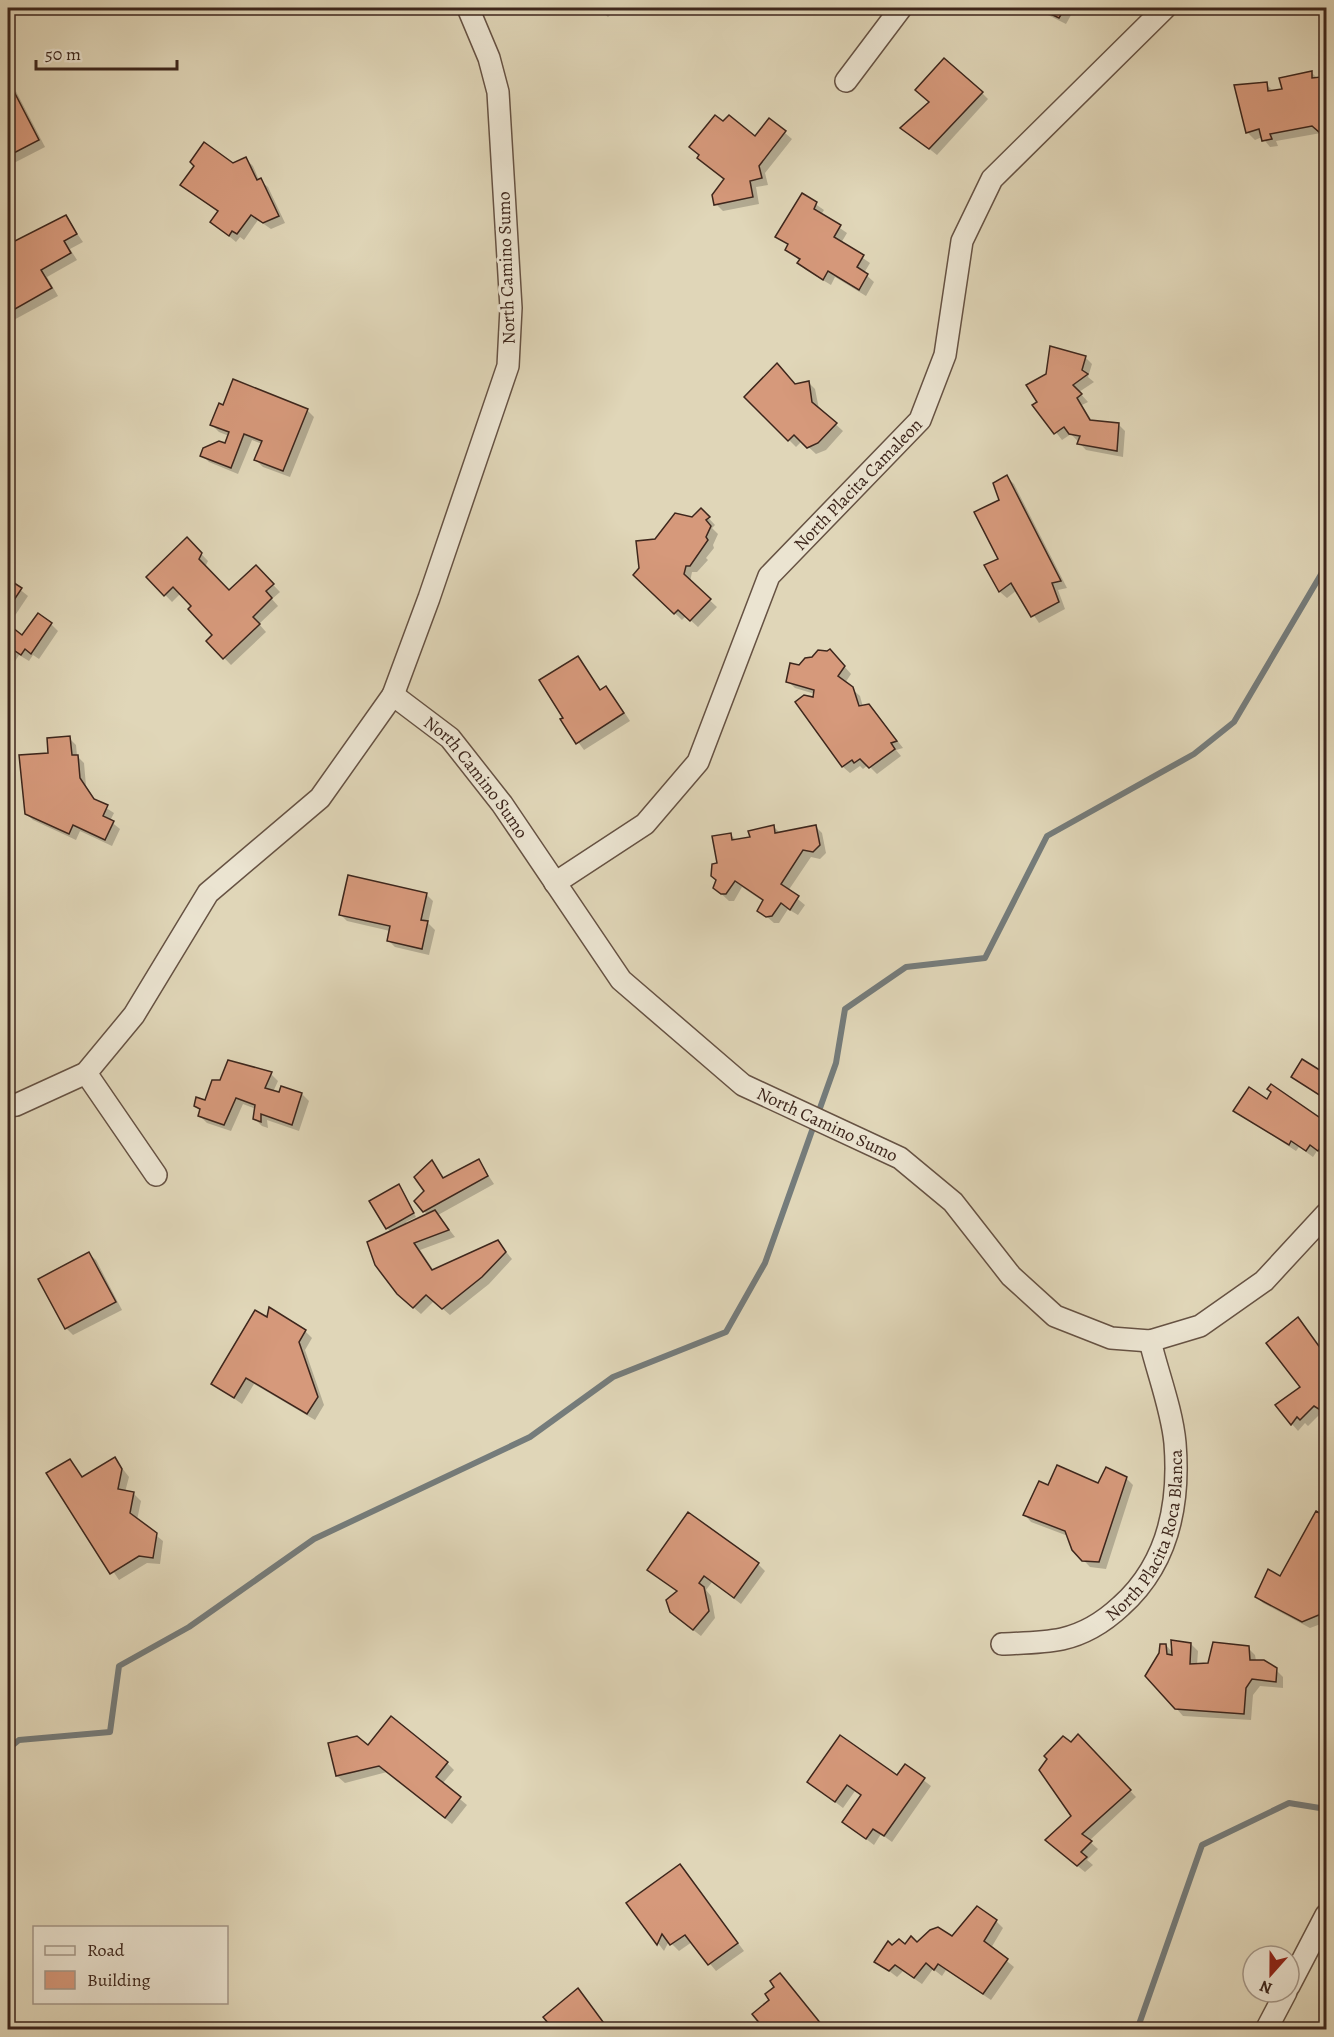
<svg xmlns="http://www.w3.org/2000/svg" width="1334" height="2037" viewBox="0 0 1334 2037" font-family="Alegreya,serif">
	<style>
		.shadow { fill: #0003 }
		.lines { fill: none; stroke-linecap: round; stroke-linejoin: round }
		.stream { stroke: #757c7b; stroke-width: 6 }
		.building { fill: #d6997b; stroke: #3d261c; stroke-width: 1.5 }
		.minor-casing { stroke: #665243; stroke-width: 24 }
		.minor { stroke: #ebe4d1; stroke-width: 21 }
		.labels { text-anchor: middle; dominant-baseline: central; stroke-width: 6; stroke-linejoin: round; paint-order: stroke }
		.street-label { font-size: 18px; fill: #3d261c; stroke: #ebe4d1 }
	</style>
	<rect width="100%" height="100%" fill="#e0d6b8"/>
	<filter id="stains"><feTurbulence type="fractalNoise" baseFrequency=".00333" numOctaves="4"/><feColorMatrix values="0 0 0 0 .2 0 0 0 0 .09 0 0 0 0 .02 0 0 0 .5 -.17"/></filter>
	<radialGradient id="worn" r=".72"><stop offset=".6" stop-color="#630" stop-opacity="0"/><stop offset="1" stop-color="#630" stop-opacity=".3"/></radialGradient>
	<!-- shadow -->
	<g class="shadow">
		<path d="M598,8H617L608,17Z"/>
		<path d="M1034,8H1075L1066,24Z"/>
		<path d="M1312,73L1318,79L1326,81V138L1321,133L1276,141L1278,146L1270,147L1262,137L1255,140L1248,133L1235,87L1266,84L1274,92L1284,90Z"/>
		<path d="M8,76L45,147L10,165L8,163Z"/>
		<path d="M982,93L988,99L937,155L903,128L930,102Z"/>
		<path d="M770,120L792,139L765,173L768,185L756,187L759,204L723,211L716,204L725,180L723,123L756,138Z"/>
		<path d="M246,159L253,166L259,180L268,187L285,223L271,229L258,220L244,240L240,237L236,242L212,222L219,213L182,185L195,166L233,164Z"/>
		<path d="M802,195L824,210L821,215L847,233L841,243L870,263L864,273L874,282L866,296L835,277L831,285L806,270L799,263L800,261L787,250L789,246L777,236Z"/>
		<path d="M65,216L83,242L70,249L77,260L47,277L58,296L10,322L8,319V239L13,244Z"/>
		<path d="M1085,357L1092,364L1088,377L1094,382L1079,392L1088,402L1082,405L1092,421L1118,424L1125,431L1123,457L1086,450L1071,434L1062,440L1035,405Z"/>
		<path d="M808,382L815,389L819,409L843,431L826,450L816,454L802,441L796,447L746,397Z"/>
		<path d="M307,410L314,417L290,477L263,467L256,460L262,444L252,440L238,474L209,462L202,455L225,445L229,436L219,432L212,425Z"/>
		<path d="M1007,477L1014,484L1067,588L1058,590L1065,609L1039,623L1017,590L1007,598L1000,592L986,566L1000,560L1001,501Z"/>
		<path d="M701,510L715,525L712,528L718,534L713,545L714,548L706,558L708,560L697,572H692L690,582L717,607L698,627L686,616L682,620L635,575L656,540L693,519Z"/>
		<path d="M187,539L208,561L205,567L229,592L256,567L280,592L272,599L278,606L259,624L266,632L231,665L208,641L215,635L193,606L181,593L172,602L148,577Z"/>
		<path d="M8,580L28,596L8,626Z"/>
		<path d="M51,624L58,631L39,659L33,655L29,661L19,655L14,663L8,659V626L23,637Z"/>
		<path d="M578,658L602,691L606,688L613,695L630,721L584,750L562,720L565,718Z"/>
		<path d="M837,658L851,674L845,683L860,696L863,707L876,713L903,748L896,750L901,756L877,774L868,765L863,769L860,766L850,773L843,767L797,702L814,699L815,694L795,688L788,681L799,666Z"/>
		<path d="M69,738L76,745L77,756L84,763L86,786L97,802L114,813L110,821L120,829L112,846L80,831L76,840L33,820L26,813L50,754Z"/>
		<path d="M815,826L822,833L826,853L820,859L811,857L788,891L805,905L798,915L788,909L779,923H774L759,910L764,902L742,887L734,901H729L715,888L719,864L730,834L737,841L751,838L774,827L780,833Z"/>
		<path d="M426,894L433,901L428,923L435,930L429,955L395,947L388,940L390,931L347,921L340,914Z"/>
		<path d="M228,1061L271,1074L278,1081L273,1092L302,1094L309,1101L299,1131L267,1120L268,1128L262,1126L255,1119L256,1109L243,1104L231,1131L207,1123L200,1116L201,1111L196,1105L206,1102L221,1082Z"/>
		<path d="M1303,1061L1326,1075V1101L1293,1077Z"/>
		<path d="M1271,1087L1326,1124V1157L1317,1151L1313,1157L1299,1147L1296,1151L1235,1111L1267,1101L1273,1093Z"/>
		<path d="M479,1161L494,1184L438,1215L455,1237L420,1250L434,1271L498,1242L512,1259L489,1284L450,1315L434,1301L421,1314L406,1301L391,1232L387,1228L402,1189L416,1217L406,1222L407,1224L428,1215L424,1211L432,1163L445,1179Z"/>
		<path d="M89,1254L96,1260L122,1310L73,1335L66,1328Z"/>
		<path d="M1298,1319L1326,1357V1415L1322,1412L1308,1426L1305,1423L1298,1431L1292,1424L1302,1387Z"/>
		<path d="M268,1320L305,1331L312,1338L305,1350L324,1405L315,1420L254,1384L242,1404L213,1384Z"/>
		<path d="M115,1459L129,1477L125,1492L134,1494L141,1501L137,1520L163,1541L160,1564L147,1563L119,1580L48,1474L70,1461L83,1478Z"/>
		<path d="M1126,1478L1133,1485L1106,1569L1090,1567L1073,1549L1068,1536L1031,1522L1025,1515L1099,1485Z"/>
		<path d="M1317,1513L1326,1519V1622L1310,1628L1263,1603L1256,1596L1280,1578Z"/>
		<path d="M758,1564L765,1571L741,1604L712,1582L706,1590L711,1596L715,1618L701,1636L679,1619L678,1592L649,1570Z"/>
		<path d="M1191,1644L1198,1651L1197,1665H1209L1248,1648L1255,1655L1256,1661L1276,1670L1283,1677V1688L1260,1686L1253,1695L1251,1720L1183,1716L1176,1708L1166,1645L1174,1654Z"/>
		<path d="M1078,1736L1136,1797L1089,1841L1098,1849L1087,1860L1093,1865L1085,1872L1054,1847L1073,1816L1049,1759L1071,1745Z"/>
		<path d="M330,1744L368,1747L447,1763L454,1770L442,1784L467,1805L452,1824L387,1772L345,1783L337,1776Z"/>
		<path d="M905,1766L931,1786L892,1842L881,1834L874,1845L844,1822L862,1796L855,1791L843,1808L809,1782L897,1777Z"/>
		<path d="M680,1866L744,1951L716,1971L692,1942L679,1951L669,1941L664,1951L628,1904Z"/>
		<path d="M996,1921L1003,1928L991,1948L1014,1967L991,2000L946,1970L942,1976L933,1969L922,1984L903,1971L897,1977L876,1961L892,1947L952,1938Z"/>
	</g>
	<g class="lines">
		<!-- stream -->
		<g class="stream">
			<path d="M8,1749L19,1740L110,1732L119,1666L189,1627L314,1539L530,1437L613,1377L726,1332L765,1263L836,1063L845,1009L906,967L985,958L1047,836L1194,754L1234,722L1326,566"/>
			<path d="M1137,2030L1202,1845L1289,1803L1326,1809"/>
		</g>
	</g>
	<!-- building -->
	<g class="building">
		<path d="M1038,8H1065L1059,18Z"/>
		<path d="M944,58L983,92L929,149L900,128L929,102L915,90Z"/>
		<path d="M1312,71V78L1321,77L1320,81L1326,79V138L1312,126L1270,134L1272,139L1262,141L1259,129L1246,133L1234,85L1267,82L1268,91L1282,89L1279,78Z"/>
		<path d="M8,80L39,140L8,156Z"/>
		<path d="M715,115L723,121L729,115L755,136L769,118L786,131L759,166L762,178L750,181L753,197L714,205L712,195L724,179L697,158L699,155L689,147Z"/>
		<path d="M204,142L233,163L246,157L257,180L261,178L279,216L263,223L251,215L237,234L232,231L229,236L210,222L218,211L180,185L194,166L190,162Z"/>
		<path d="M802,193L817,202L814,209L841,225L834,237L864,255L857,267L868,274L859,290L828,271L823,280L797,263L800,259L785,250L788,244L775,237Z"/>
		<path d="M66,215L77,234L64,241L71,253L41,270L52,288L8,313V237L11,243Z"/>
		<path d="M1050,346L1086,356L1082,370L1088,374L1073,385L1082,394L1077,398L1090,420L1119,423L1117,451L1077,444L1080,436L1069,434L1064,427L1054,434L1032,405L1037,402L1026,385L1046,374Z"/>
		<path d="M777,363L795,384L809,381L812,402L837,423L818,443L807,448L794,435L788,441L744,397Z"/>
		<path d="M233,379L308,409L283,471L254,460L262,441L244,434L231,468L200,456L203,448L219,441L225,443L229,432L210,425L219,403L223,405Z"/>
		<path d="M1007,475L1061,581L1052,583L1059,602L1031,617L1011,583L999,592L984,565L998,559L974,512L999,500L993,483Z"/>
		<path d="M701,508L710,517L706,520L711,526L706,537L708,540L690,566H686L684,574L711,599L690,621L678,610L674,614L633,575L639,568L636,541L655,539L675,513L692,517Z"/>
		<path d="M187,537L202,553L199,559L229,590L256,565L274,584L266,591L272,598L253,617L260,624L223,659L206,641L212,635L188,609L191,606L173,587L164,596L146,577Z"/>
		<path d="M8,579L22,588L8,609Z"/>
		<path d="M38,613L52,623L31,654L25,649L21,655L12,649L8,655V624L22,635Z"/>
		<path d="M830,649L845,666L838,676L853,687L859,706L869,704L897,741L891,743L895,749L869,768L860,759L854,763L852,760L842,767L795,702L804,695L813,697L814,690L786,682L790,663L799,665L805,658L812,657L818,650L827,651Z"/>
		<path d="M578,656L600,690L606,686L624,713L576,744L560,719L563,718L539,680Z"/>
		<path d="M70,736L72,755H78L80,778L94,799L108,805L103,816L114,821L105,840L73,825L69,834L25,814L19,755L48,753L47,738Z"/>
		<path d="M774,825L775,833L816,825L820,845L813,852L803,850L781,884L799,896L790,910L781,903L772,916L766,917L757,911L763,900L735,881L726,894H721L713,888L716,880L711,876L712,864L717,863L712,836L731,833L732,840L750,837L748,831Z"/>
		<path d="M348,875L427,893L421,920L428,921L422,949L387,941L390,926L339,915Z"/>
		<path d="M1302,1059L1326,1074L1324,1098L1291,1077Z"/>
		<path d="M228,1060L272,1072L265,1088L279,1092L281,1086L302,1093L292,1125L261,1114V1122L253,1119L255,1105L236,1098L224,1125L198,1116L200,1109L194,1106L196,1097L205,1100L212,1080H220Z"/>
		<path d="M1271,1084L1326,1122V1139L1318,1151L1310,1145L1306,1151L1291,1141L1289,1145L1233,1111L1249,1087L1267,1099L1271,1092L1267,1089Z"/>
		<path d="M479,1159L488,1176L423,1212L414,1201L424,1191L414,1177L432,1160L443,1178Z"/>
		<path d="M399,1184L414,1213L386,1229L369,1201Z"/>
		<path d="M435,1210L449,1230L414,1243L432,1270L498,1240L506,1252L482,1277L442,1309L426,1295L413,1308L397,1294L375,1265L367,1242Z"/>
		<path d="M89,1252L116,1302L65,1329L38,1279Z"/>
		<path d="M269,1307L306,1330L299,1342L318,1397L307,1414L246,1378L234,1398L211,1384L255,1310L267,1317Z"/>
		<path d="M1298,1317L1326,1356V1411L1325,1413L1314,1406L1300,1420L1297,1417L1291,1425L1275,1405L1300,1387L1266,1343Z"/>
		<path d="M115,1457L122,1469L118,1489L134,1492L130,1513L157,1533L153,1558L139,1556L110,1574L46,1473L70,1459L82,1477Z"/>
		<path d="M1057,1465L1098,1483L1106,1467L1127,1477L1099,1562L1082,1561L1072,1550L1065,1531L1023,1515L1039,1481L1048,1485Z"/>
		<path d="M1316,1511L1326,1517V1601L1323,1602L1326,1612L1302,1622L1255,1597L1268,1569L1280,1576Z"/>
		<path d="M688,1512L759,1563L734,1598L704,1576L699,1583L704,1587L709,1611L693,1630L670,1612L666,1600L677,1591L647,1570Z"/>
		<path d="M1171,1640L1191,1643L1190,1664L1208,1663L1213,1642L1249,1646L1250,1660H1264L1277,1668L1276,1682L1252,1679L1246,1688L1244,1714L1175,1709L1145,1676L1159,1653L1160,1644H1166L1167,1654L1172,1655Z"/>
		<path d="M391,1716L448,1762L436,1777L461,1797L445,1818L379,1766L336,1776L328,1743L357,1736L368,1745Z"/>
		<path d="M1078,1734L1131,1790L1082,1834L1092,1841L1081,1852L1087,1857L1077,1866L1045,1840L1071,1816L1039,1770L1047,1759L1044,1756L1063,1736L1071,1742Z"/>
		<path d="M840,1735L897,1775L905,1764L925,1778L884,1836L873,1829L866,1839L842,1822L861,1795L847,1785L835,1802L807,1782Z"/>
		<path d="M680,1864L738,1943L708,1965L685,1935L670,1945L662,1934L657,1945L626,1903Z"/>
		<path d="M977,1906L997,1920L984,1941L1008,1959L983,1994L938,1964L934,1970L926,1963L914,1978L895,1965L889,1971L874,1962L888,1941L892,1945L899,1939L905,1944L911,1936L917,1942L930,1930L938,1927L952,1936Z"/>
		<path d="M780,1973L826,2030H765L752,2014L769,2000L765,1994L774,1987L770,1981Z"/>
		<path d="M578,1988L609,2030H554L543,2017Z"/>
	</g>
	<g class="lines">
		<!-- minor casing -->
		<g class="minor-casing">
			<g id="minor">
				<path d="M846,81L901,8"/>
				<path d="M393,695L429,598L508,366L511,308L498,92L489,58L468,8"/>
				<path id="s1" d="M555,883L645,824L698,762L769,576L920,420L945,355L962,241L992,179L1165,8"/>
				<path d="M86,1073L156,1175"/>
				<path id="s2" d="M8,1106L16,1105L86,1073L134,1015L208,893L320,798L393,695L450,738L502,804L621,980L743,1085L900,1158L953,1202L1011,1276L1055,1316L1111,1338L1150,1341L1200,1326L1264,1281L1326,1214"/>
				<path id="s3" d="M1002,1644C1022,1643 1043,1643 1062,1639C1084,1634 1105,1621 1121,1606C1168,1564 1180,1505 1175,1443C1172,1410 1158,1374 1150,1341"/>
				<path d="M1289,1986L1326,1915"/>
				<path d="M1266,2030L1286,1992"/>
			</g>
		</g>
		<!-- minor -->
		<use href="#minor" class="minor"/>
	</g>
	<g class="labels">
		<!-- street labels -->
		<g class="street-label">
			<text transform="translate(506 268) rotate(-92)">North Camino Sumo</text>
			<text stroke="none"><textPath href="#s1" startOffset="516">North Placita Camaleon</textPath></text>
			<text stroke="none"><textPath href="#s2" startOffset="694">North Camino Sumo</textPath></text>
			<text stroke="none"><textPath href="#s2" startOffset="1198">North Camino Sumo</textPath></text>
			<text stroke="none"><textPath href="#s3" startOffset="206">North Placita Roca Blanca</textPath></text>
		</g>
	</g>
	<!-- margin -->
	<rect width="1334" height="2037" fill="none" stroke="#e0d6b8" stroke-width="30"/>
	<rect x="9" y="9" width="1316" height="2019" fill="none" stroke="#3d261c" stroke-width="3"/>
	<rect x="15" y="15" width="1304" height="2007" fill="none" stroke="#3d261c" stroke-width="1.5"/>
	<!-- legend -->
	<rect x="33" y="1926" width="195" height="78" fill="#ebe4d1" stroke="#a59889" stroke-width="1.5"/>
	<rect x="45" y="1946" width="30" height="9" fill="#ebe4d1" stroke="#a59889" stroke-width="1.5"/>
	<text x="87" y="1956" font-size="18" fill="#3d261c">Road</text>
	<rect x="45" y="1971" width="30" height="18" fill="#d6997b" stroke="#a59889" stroke-width="1.5"/>
	<text x="87" y="1986" font-size="18" fill="#3d261c">Building</text>
	<!-- north arrow -->
	<g transform="translate(1271 1974) rotate(201)"><circle r="28" fill="#ebe4d1" stroke="#a59889" stroke-width="1.5"/>
	<path d="M0-4.5L10 22L0 15L-10 22Z" fill="#8f2418"/>
	<text y="-9" font-size="16" font-weight="bold" text-anchor="middle" fill="#3d261c">N</text>
	</g>
	<!-- scale -->
	<path d="M36 60v9h141v-9" fill="none" stroke="#3d261c" stroke-width="3"/>
	<text x="45" y="60" font-size="18" fill="#3d261c" stroke="#ebe4d1" stroke-width="4.5" paint-order="stroke">50 m</text>
	<rect width="100%" height="100%" filter="url(#stains)"/>
	<rect width="100%" height="100%" fill="url(#worn)"/>
</svg>
